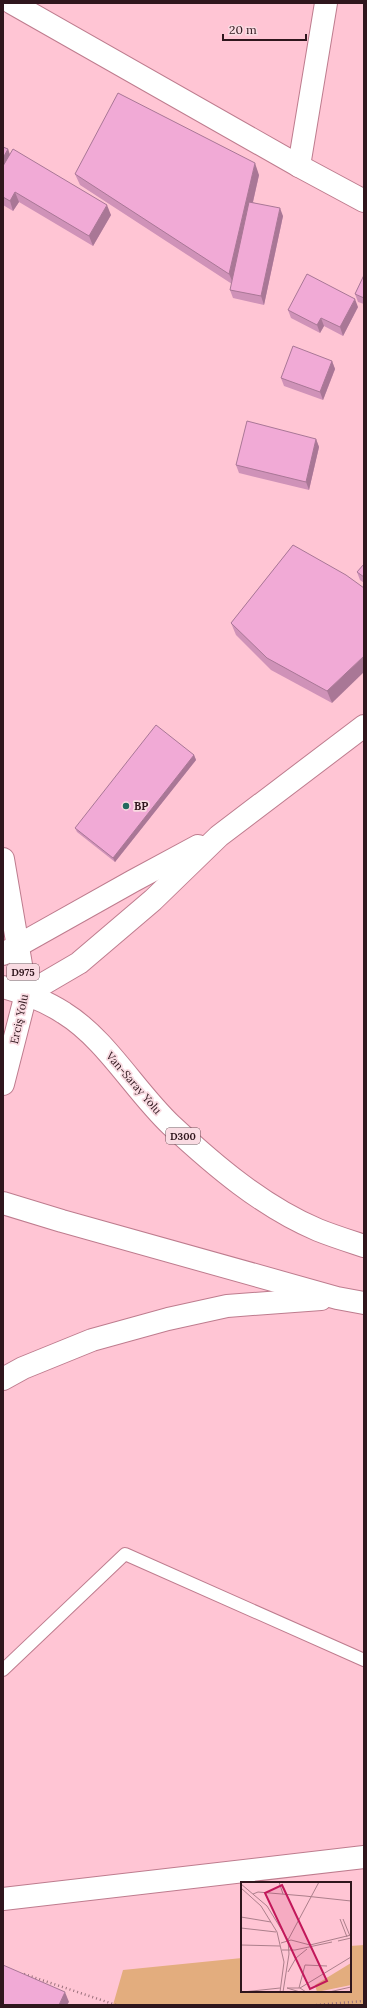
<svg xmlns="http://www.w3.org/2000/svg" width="367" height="2008" viewBox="0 0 367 2008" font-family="Lora,serif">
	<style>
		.green { fill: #e3ad7e }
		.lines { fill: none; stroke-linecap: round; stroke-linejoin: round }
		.service-casing { stroke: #be7c8e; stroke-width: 14 }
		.minor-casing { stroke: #be7c8e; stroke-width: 24 }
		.trunk-casing { stroke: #be7c8e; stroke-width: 24 }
		.path { stroke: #9a707b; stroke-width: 2.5; stroke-dasharray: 1 3; stroke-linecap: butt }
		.service { stroke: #fff; stroke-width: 12 }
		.minor { stroke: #fff; stroke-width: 22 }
		.trunk { stroke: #fff; stroke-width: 22 }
		.wall { fill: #cf92b8 }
		.shaded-wall { fill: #a97796 }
		.building { fill: #f1aad6; stroke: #a97796 }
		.poi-dot { fill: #21695f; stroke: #f9dbe2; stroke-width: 1.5 }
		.labels { text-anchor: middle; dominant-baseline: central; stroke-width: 3.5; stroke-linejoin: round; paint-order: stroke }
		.shield { fill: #f9dbe2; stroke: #6c5158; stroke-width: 1 }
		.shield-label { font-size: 10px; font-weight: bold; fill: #2f161d }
		.poi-label { font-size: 11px; font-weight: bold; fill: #2f161d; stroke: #f9dbe2; text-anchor: start }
		.street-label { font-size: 11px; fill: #2f161d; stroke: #f9dbe2 }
		.inset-road { fill: none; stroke: #ac7f8b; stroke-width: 1 }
		.view { fill: #c2185b; fill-opacity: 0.15; stroke: #c2185b; stroke-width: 2 }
		.inset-edge { fill: none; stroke: #2f161d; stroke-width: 2 }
	</style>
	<rect width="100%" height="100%" fill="#ffc5d4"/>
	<!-- green -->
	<path class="green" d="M364,1945V2005H113L123,1970L242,1958V1991H350V1946Z"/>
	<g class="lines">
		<!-- service casing -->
		<g class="service-casing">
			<path id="service" d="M3,1670L125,1554L364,1660"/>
		</g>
		<!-- minor casing -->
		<g class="minor-casing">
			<g id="minor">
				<path d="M12,3L299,166L364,201"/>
				<path d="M299,166L326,3"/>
				<path d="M3,954L133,881L198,846"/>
				<path d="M26,994L79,963L153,900L219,836L364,726"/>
				<path d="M3,1899L364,1857"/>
			</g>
		</g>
		<!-- trunk casing -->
		<g class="trunk-casing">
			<g id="trunk">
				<path d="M3,859L26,994L3,1084"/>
				<path d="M3,987C24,993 46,1001 64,1013C106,1039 135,1091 171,1125C214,1165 263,1207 318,1230C333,1236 349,1241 364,1246"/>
				<path d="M3,1203L62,1221L337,1298L364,1303"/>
				<path d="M3,1379L23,1368L92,1340L168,1319L227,1306L321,1299"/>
			</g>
		</g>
		<!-- path -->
		<g class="path">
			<path d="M24,1974L116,2005"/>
			<path d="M316,2005L364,2001"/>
		</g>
		<!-- service -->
		<use href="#service" class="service"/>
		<!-- minor -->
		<use href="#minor" class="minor"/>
		<!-- trunk -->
		<use href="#trunk" class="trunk"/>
	</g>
	<!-- wall -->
	<g class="wall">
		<path d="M3,147L8,149L10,155L111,215L93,246L19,202L13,211L3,205Z"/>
		<path d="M75,174L259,175L253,202L283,216L264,305L233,298L230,290L232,284L80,185Z"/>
		<path d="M364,275V304L358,302L355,294Z"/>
		<path d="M358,307L343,336L324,326L320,333L291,318L288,310Z"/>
		<path d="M332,361L335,369L323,400L284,386L281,378Z"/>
		<path d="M316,439L319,447L309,490L239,473L236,465Z"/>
		<path d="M293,545L332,703L271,670L236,635L231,623Z"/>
		<path d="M364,564V583L360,580L357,572Z"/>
		<path d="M194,755L196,760L115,862L77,832L75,828Z"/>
	</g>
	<!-- shaded-wall -->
	<g class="shaded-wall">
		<path d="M8,149L11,158L3,171V158Z"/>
		<path d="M255,163L259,175L234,285L229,274Z"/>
		<path d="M15,192L19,202L13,211L10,201Z"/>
		<path d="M107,205L111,215L93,246L89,236Z"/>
		<path d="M280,208L283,216L264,305L261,296Z"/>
		<path d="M355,299L358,307L343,336L340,327Z"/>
		<path d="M321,318L324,326L320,333L317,325Z"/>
		<path d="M332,361L335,369L323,400L320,392Z"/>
		<path d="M316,439L319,447L309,490L306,482Z"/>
		<path d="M364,656V672L332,703L327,691Z"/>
		<path d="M194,755L196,760L115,862L113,858Z"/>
		<path d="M65,1992L69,2002L67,2005H59Z"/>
	</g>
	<!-- building -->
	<g class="building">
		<path d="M118,93L255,163L229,274L75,174Z"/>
		<path d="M3,147L8,149L3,158Z"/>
		<path d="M13,149L107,205L89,236L15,192L10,201L3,197V166Z"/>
		<path d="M249,202L280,208L261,296L230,290Z"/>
		<path d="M307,274L355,299L340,327L321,318L317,325L288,310Z"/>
		<path d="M364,275V298L355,294Z"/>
		<path d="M293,346L332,361L320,392L281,378Z"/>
		<path d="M247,421L316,439L306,482L236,465Z"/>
		<path d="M293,545L346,575L364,588V656L327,691L267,658L231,623Z"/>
		<path d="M364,564V577L357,572Z"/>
		<path d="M156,725L194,755L113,858L75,828Z"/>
		<path d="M3,1965L65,1992L59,2005H3Z"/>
	</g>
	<!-- markers -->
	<circle class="poi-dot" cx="126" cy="806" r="4"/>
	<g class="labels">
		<!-- shield labels -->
		<g class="shield">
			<rect x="7" y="964" width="32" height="16" rx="3"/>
			<rect x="166" y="1128" width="34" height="16" rx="3"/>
		</g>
		<g class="shield-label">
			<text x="23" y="972">D975</text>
			<text x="183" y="1136">D300</text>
		</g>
		<!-- poi labels -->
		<g class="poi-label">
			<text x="134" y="806">BP</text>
		</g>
		<!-- street labels -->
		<g class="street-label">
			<text transform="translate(19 1019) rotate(-78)">Erciş Yolu</text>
			<text transform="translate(134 1083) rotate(49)">Van-Saray Yolu</text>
		</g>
	</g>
	<!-- overview -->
	<g transform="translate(241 1882)">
		<rect width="110" height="110" fill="#ffc5d4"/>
		<path d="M110,81V103L76,110L74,103Z" fill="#e3ad7e"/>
		<path class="inset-road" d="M38,0L42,12M0,2L26,24L47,58L48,72L42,110M0,6L20,24L36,50L43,80L39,110M12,12L17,10L64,14L110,19M0,35L30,40M99,37L106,55M102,37L109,54M0,46L35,50M47,58L78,0M97,59L110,56M40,61L50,58L69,63L110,53M0,63L39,64M41,68H54L91,60M47,90L55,76L66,67M46,106H59L65,110M46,106L59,110M58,106L64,83L86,84M59,106L110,75M2,110L39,106M88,110L110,105"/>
		<path class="view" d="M41,3L86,99L69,107L24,11Z"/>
		<rect width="110" height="110" class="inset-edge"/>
	</g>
	<!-- border -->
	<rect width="367" height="2008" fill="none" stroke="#2f161d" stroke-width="8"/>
	<!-- scale -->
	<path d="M223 34v6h83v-6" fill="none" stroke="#2f161d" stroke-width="2"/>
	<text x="229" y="34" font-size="12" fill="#2f161d" stroke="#f9dbe2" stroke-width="3" paint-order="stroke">20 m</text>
</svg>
